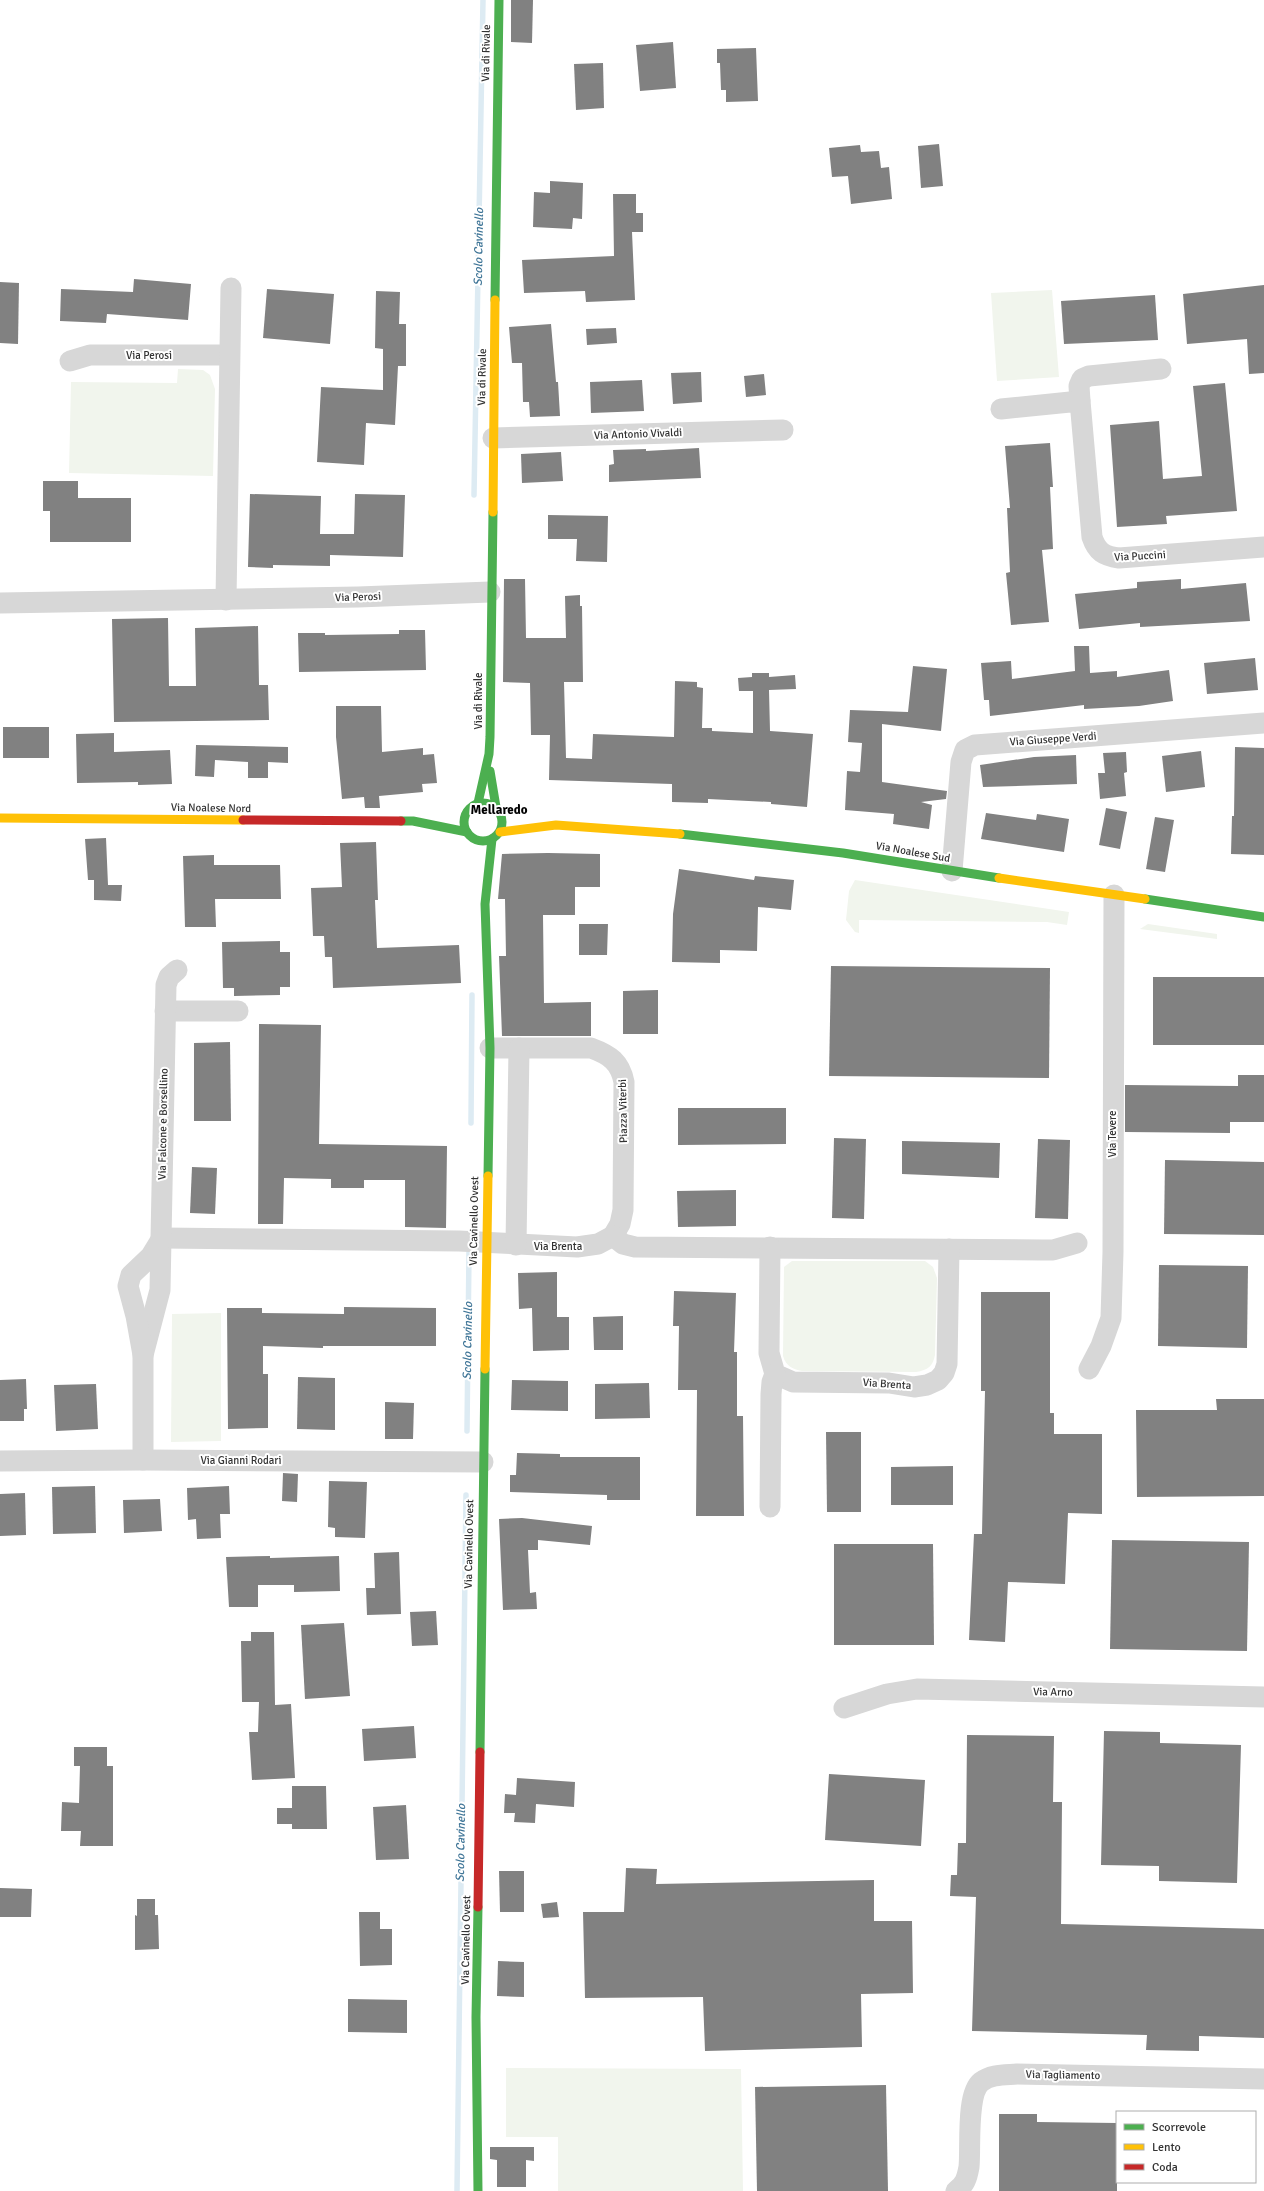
<svg xmlns="http://www.w3.org/2000/svg" width="1264" height="2191" viewBox="0 0 1264 2191" font-family="Signika,sans-serif">
	<style>
		.green { fill: #f1f5ed }
		.lines { fill: none; stroke-linecap: round; stroke-linejoin: round }
		.stream { stroke: #ddebf3; stroke-width: 5.5 }
		.building { fill: #818181 }
		.street { stroke: #d7d7d7; stroke-width: 21 }
		.fast { stroke: #4caf50; stroke-width: 9 }
		.slow { stroke: #ffc107; stroke-width: 9 }
		.jam { stroke: #c62828; stroke-width: 9 }
		.labels { text-anchor: middle; dominant-baseline: central; stroke-width: 4; stroke-linejoin: round; paint-order: stroke }
		.street-label { font-size: 11px; fill: #333; stroke: #fff }
		.water-label { font-size: 12px; font-style: italic; fill: #3f7597; stroke: #fff }
		.quarter-label { font-size: 13px; font-weight: bold; fill: #000; stroke: #fff }
	</style>
	<rect width="100%" height="100%" fill="#fff"/>
	<!-- green -->
	<g class="green">
		<path d="M1052,290L1059,377L997,381L991,293Z"/>
		<path d="M178,369L203,370L210,375L215,389L213,476L69,473L71,382L177,383Z"/>
		<path d="M855,880L1069,912L1067,925L1047,922L859,920V933L855,932L846,920L849,891Z"/>
		<path d="M1148,924L1217,934V939L1140,929Z"/>
		<path d="M792,1261H925L933,1267L937,1278L935,1355C933,1366 928,1370 916,1372L802,1371C792,1369 786,1366 783,1356L784,1267Z"/>
		<path d="M221,1313V1441L171,1442L172,1314Z"/>
		<path d="M506,2068L741,2069L743,2191H558V2137H506Z"/>
	</g>
	<g class="lines">
		<!-- stream -->
		<g class="stream">
			<path d="M474,495L483,0"/>
			<path d="M471,1123L472,995"/>
			<path d="M467,1431L469,1252"/>
			<path d="M457,2191L466,1495"/>
		</g>
	</g>
	<!-- building -->
	<g class="building">
		<path d="M511,0H533L532,43L511,42Z"/>
		<path d="M673,42L676,88L640,91L636,45Z"/>
		<path d="M756,48L758,101L726,102V90H721L720,63H717V49Z"/>
		<path d="M603,63L604,108L576,110L574,64Z"/>
		<path d="M939,144L943,186L921,188L918,146Z"/>
		<path d="M860,145L861,152L879,151L881,168L889,167L892,199L851,204L848,176L832,177L829,148Z"/>
		<path d="M550,181L583,183L582,219L573,218L572,229L533,227L534,192L550,193Z"/>
		<path d="M613,194H636V213H643V232H632L635,300L586,302L585,291L524,293L522,260L614,256Z"/>
		<path d="M134,279L191,284L188,320L107,314L106,323L60,321L61,289L133,292Z"/>
		<path d="M0,282L19,283L18,344L0,343Z"/>
		<path d="M1264,285V373L1249,374L1247,339L1187,344L1183,294Z"/>
		<path d="M267,289L334,294L330,344L263,338Z"/>
		<path d="M376,291L400,292L399,324H406V366H398L395,425L366,423L364,465L317,462L321,387L383,390V349L375,348Z"/>
		<path d="M1155,295L1158,340L1064,344L1061,301Z"/>
		<path d="M551,324L556,382H558L560,416L530,417L529,402H523L522,363H512L509,327Z"/>
		<path d="M616,328L617,343L587,345L586,329Z"/>
		<path d="M701,372L702,402L673,404L671,373Z"/>
		<path d="M764,374L766,395L746,397L744,376Z"/>
		<path d="M642,380L644,411L591,413L590,382Z"/>
		<path d="M1225,383L1237,511L1166,516L1167,524L1117,527L1110,425L1159,421L1163,479L1202,476L1193,386Z"/>
		<path d="M1050,443L1053,487H1050L1053,549L1042,550L1049,622L1011,625L1006,573L1010,572L1007,508H1010L1005,446Z"/>
		<path d="M699,448L701,478L609,482V465L614,464L613,450L646,449V451Z"/>
		<path d="M561,452L563,481L522,483L521,454Z"/>
		<path d="M43,481H78V498H131V542H50V511H43Z"/>
		<path d="M250,494L321,496L320,534H354L355,494L405,495L403,557L330,555V566L273,565V568L248,567Z"/>
		<path d="M548,515L608,516L607,562L576,561L577,539H548Z"/>
		<path d="M504,579H525L526,638H566L565,596L580,595V606H582L583,682H564L566,758L592,759L593,734L674,737L675,681L697,682V687L703,688L702,728H712V731L753,733V691H739L738,678L752,677V673H769V677L795,675L796,689L769,690L770,731L813,734L807,807L771,804V802L708,799V803L672,802V784L549,780L550,735H531L530,683L503,682Z"/>
		<path d="M1181,579V589L1246,583L1250,621L1140,627V623L1079,629L1075,594L1137,588V582Z"/>
		<path d="M168,618L169,686H196L195,628L258,626L259,685H268L269,720L114,722L112,619Z"/>
		<path d="M399,630H425L426,670L299,672L298,633H325V635L399,634Z"/>
		<path d="M1074,646H1089L1090,673L1117,671V677L1169,670L1173,701L1139,706L1084,709V705L990,716L989,700H984L981,663L1011,661L1012,679L1075,671Z"/>
		<path d="M1255,658L1258,690L1207,694L1204,663Z"/>
		<path d="M913,666L947,669L941,731L882,724V782L947,791L946,799L921,802L932,805L929,829L893,824L894,814L845,810L847,771L860,772L862,743L848,742L850,710L908,712Z"/>
		<path d="M336,706H381L382,752L423,748V755L434,754L437,783L422,784L423,792L379,796L380,808H365L364,797L342,799L336,737Z"/>
		<rect x="3" y="727" width="46" height="31"/>
		<path d="M114,733V752L170,750L172,784L138,785V782L77,783L76,734Z"/>
		<path d="M196,745L288,747V763L268,762V778H248V762L215,760L214,777L195,776Z"/>
		<path d="M1235,747L1264,748V855L1231,854L1232,816H1234Z"/>
		<path d="M1201,751L1205,787L1166,792L1162,756Z"/>
		<path d="M1126,752L1127,772L1124,773L1126,796L1100,799L1098,773H1105L1103,753Z"/>
		<path d="M1076,755L1077,784L983,787L980,765L1034,757Z"/>
		<path d="M1106,808L1127,812L1120,849L1099,845Z"/>
		<path d="M986,813L1036,820L1037,814L1069,819L1064,852L981,839Z"/>
		<path d="M1155,817L1174,820L1165,872L1146,869Z"/>
		<path d="M106,838L108,885H122L121,901L94,900V880H88L85,839Z"/>
		<path d="M376,842L378,900H375L377,948L459,945L461,983L333,988L332,957H325L324,936H313L311,888L342,887L340,843Z"/>
		<path d="M548,853L600,854V887H575V915H543L544,1003L591,1002V1036H502L499,956H506L505,899H498L502,854Z"/>
		<path d="M214,855V865H280L281,899H215L216,927H185L183,856Z"/>
		<path d="M679,869L754,880L755,876L794,880L791,910L758,907L757,951L720,950V963L672,962L673,914Z"/>
		<path d="M579,924H608L607,955H579Z"/>
		<path d="M280,941V952H290V987H280V995L234,996V988H223L222,942Z"/>
		<path d="M831,966L1050,968L1049,1078L829,1076Z"/>
		<rect x="1153" y="977" width="111" height="68"/>
		<path d="M658,990V1034H623V991Z"/>
		<path d="M259,1024L321,1025L319,1144L447,1146L446,1228L405,1227V1180H364V1188H331V1179L284,1178L283,1224H258Z"/>
		<path d="M230,1042L231,1121H194V1043Z"/>
		<path d="M1238,1075H1264V1122H1230V1133L1125,1132V1085L1238,1086Z"/>
		<path d="M678,1108H786V1144L678,1145Z"/>
		<path d="M834,1138L866,1139L864,1219L832,1218Z"/>
		<path d="M1038,1139L1070,1140L1068,1219L1035,1218Z"/>
		<path d="M902,1141L1000,1143L999,1178L902,1174Z"/>
		<path d="M1165,1160L1264,1162V1235L1164,1234Z"/>
		<path d="M192,1167L217,1168L215,1214L190,1213Z"/>
		<path d="M736,1190V1226L678,1227L677,1191Z"/>
		<path d="M1159,1265L1248,1266L1247,1348L1158,1346Z"/>
		<path d="M557,1272V1317H569V1350L533,1351L532,1308L519,1309L518,1273Z"/>
		<path d="M674,1291L736,1293L734,1352H737V1416H743L744,1516H696L697,1390H678L679,1326H673Z"/>
		<path d="M981,1292H1050V1413H1054V1434H1102V1514L1068,1513L1065,1584L1008,1582L1005,1642L969,1640L974,1534H982L985,1391H981Z"/>
		<path d="M344,1307L436,1308V1346H323V1348L263,1346V1374H268V1428L228,1429L227,1308H262V1313L344,1314Z"/>
		<path d="M623,1316V1350H594L593,1317Z"/>
		<path d="M298,1377L335,1378V1430L297,1429Z"/>
		<path d="M26,1379L27,1409H24V1421H0V1380Z"/>
		<path d="M512,1380L568,1381V1411L511,1410Z"/>
		<path d="M649,1383L650,1418L595,1419V1384Z"/>
		<path d="M96,1384L98,1429L56,1431L54,1385Z"/>
		<path d="M1216,1399H1264V1496L1137,1497L1136,1410H1217Z"/>
		<path d="M385,1402L414,1403L413,1439H385Z"/>
		<path d="M826,1432H861V1512H827Z"/>
		<path d="M517,1453L560,1454V1457H640V1500H607V1495L510,1492V1475H516Z"/>
		<path d="M953,1466V1505H891V1467Z"/>
		<path d="M283,1473L298,1474L297,1502L282,1501Z"/>
		<path d="M329,1481L367,1482L365,1538L335,1537V1528L328,1527Z"/>
		<path d="M95,1486L96,1533L53,1534L52,1487Z"/>
		<path d="M229,1486L230,1514H220L221,1538L197,1539L196,1519L188,1520L187,1488Z"/>
		<path d="M25,1493L26,1535L0,1536V1494Z"/>
		<path d="M160,1499L162,1531L124,1533L123,1500Z"/>
		<path d="M522,1518L592,1526L590,1545L538,1540V1550H528L530,1593L536,1592L537,1609L503,1610L499,1519Z"/>
		<path d="M1112,1540L1249,1542L1247,1651L1110,1649Z"/>
		<path d="M834,1544H933L934,1645H834Z"/>
		<path d="M399,1552L401,1614L367,1615L366,1588H375L374,1553Z"/>
		<path d="M270,1556V1558L339,1556L340,1591L294,1592V1585H258V1607H229L226,1557Z"/>
		<path d="M436,1611L438,1645L412,1646L410,1612Z"/>
		<path d="M344,1623L350,1696L305,1699L301,1625Z"/>
		<path d="M251,1632H274L275,1705L291,1704L295,1778L252,1780L249,1732H258L259,1702H242L241,1641H251Z"/>
		<path d="M414,1726L416,1758L364,1761L362,1729Z"/>
		<path d="M1104,1731L1160,1732V1743L1241,1745L1237,1883L1159,1881V1866L1101,1865Z"/>
		<path d="M967,1735L1054,1736L1053,1802H1062L1061,1924L1264,1929V2038L1199,2036V2051L1146,2050L1147,2035L972,2031L976,1897L950,1896L951,1875H957L958,1843H966Z"/>
		<path d="M74,1747H107V1766H113V1846H80L81,1831H61L62,1802L79,1803L80,1766H74Z"/>
		<path d="M829,1774L925,1780L921,1846L825,1840Z"/>
		<path d="M517,1778L575,1782L574,1807L536,1804L535,1823L514,1822L515,1813H504L505,1794L516,1795Z"/>
		<path d="M292,1786H326L327,1829H292V1824H277V1808H292Z"/>
		<path d="M406,1805L409,1859L376,1860L373,1807Z"/>
		<path d="M626,1868L657,1869L656,1884L874,1880V1921H912L913,1993L861,1994L862,2047L705,2051L703,1997L585,1998L583,1912H624Z"/>
		<path d="M499,1871H524V1912H500Z"/>
		<path d="M0,1888L32,1889L31,1917H0Z"/>
		<path d="M137,1899H155V1915H158L159,1949L135,1950V1915L137,1916Z"/>
		<path d="M557,1902L559,1917L543,1918L541,1904Z"/>
		<path d="M359,1912H380V1929H392V1965L360,1966Z"/>
		<path d="M498,1961L524,1962V1997L497,1996Z"/>
		<path d="M348,1999L407,2000V2033L348,2032Z"/>
		<path d="M886,2085L888,2191H757L755,2087Z"/>
		<path d="M999,2114H1037V2122L1117,2123V2191H999Z"/>
		<path d="M490,2147H534V2161L526,2160V2187H497V2160L490,2159Z"/>
	</g>
	<g class="lines">
		<!-- street -->
		<g class="street">
			<path d="M70,361L90,355H229"/>
			<path d="M1080,401L1079,386L1082,379L1089,376L1161,369"/>
			<path d="M1001,409L1080,401L1092,537C1097,552 1104,556 1119,558L1264,547"/>
			<path d="M493,438L783,430"/>
			<path d="M226,600L231,288"/>
			<path d="M0,603L358,597L490,592"/>
			<path d="M952,871L961,762L965,750L975,745L1264,723"/>
			<path d="M165,1011H238"/>
			<path d="M490,1048H591C610,1055 620,1062 624,1082L623,1210L620,1224L613,1236"/>
			<path d="M162,1238L459,1241L577,1247L598,1244L613,1236L623,1244L635,1247L1042,1250H1053L1077,1243"/>
			<path d="M516,1245L519,1048"/>
			<path d="M770,1247L769,1353L775,1374L793,1382L889,1383L914,1387L927,1385L938,1380L944,1373L947,1364L949,1249"/>
			<path d="M143,1355L160,1290L166,985L169,977L177,970"/>
			<path d="M1089,1369L1101,1346L1111,1318L1113,1252L1114,895"/>
			<path d="M143,1460V1355L136,1316L128,1286L131,1275L151,1256L162,1238"/>
			<path d="M0,1461L143,1460L483,1462"/>
			<path d="M770,1507L771,1394L772,1382L775,1374"/>
			<path d="M844,1708L887,1694L917,1689L1264,1697"/>
			<path d="M956,2191C965,2185 967,2178 969,2167C971,2148 966,2094 981,2082C991,2074 1005,2075 1017,2074L1264,2079"/>
		</g>
		<!-- fast -->
		<g class="fast">
			<path d="M495,300L499,0"/>
			<path d="M490,771L496,807"/>
			<circle cx="483" cy="822" r="19"/>
			<path d="M478,803L489,754L490,737L493,512"/>
			<path d="M401,821H413L467,832"/>
			<path d="M680,834L843,853L999,878"/>
			<path d="M1145,899L1264,917"/>
			<path d="M488,1176L490,1048L485,904L492,839"/>
			<path d="M480,1752L485,1369"/>
			<path d="M478,1907L476,2017L478,2191"/>
		</g>
		<!-- slow -->
		<g class="slow">
			<path d="M493,512L495,300"/>
			<path d="M0,818L243,820"/>
			<path d="M500,832L556,825L680,834"/>
			<path d="M999,878L1145,899"/>
			<path d="M485,1369L488,1176"/>
		</g>
		<!-- jam -->
		<g class="jam">
			<path d="M243,820L401,821"/>
			<path d="M478,1907L480,1752"/>
		</g>
	</g>
	<g class="labels">
		<!-- street labels -->
		<g class="street-label">
			<text transform="translate(486 53) rotate(-89)">Via di Rivale</text>
			<text x="149" y="355">Via Perosi</text>
			<text transform="translate(482 377) rotate(-89)">Via di Rivale</text>
			<text transform="translate(638 434) rotate(-2)">Via Antonio Vivaldi</text>
			<text transform="translate(1140 556) rotate(-3)">Via Puccini</text>
			<text transform="translate(358 597) rotate(-2)">Via Perosi</text>
			<text transform="translate(478 701) rotate(-90)">Via di Rivale</text>
			<text transform="translate(1053 739) rotate(-4)">Via Giuseppe Verdi</text>
			<text transform="translate(211 808) rotate(1)">Via Noalese Nord</text>
			<text transform="translate(913 852) rotate(10)">Via Noalese Sud</text>
			<text transform="translate(623 1111) rotate(-91)">Piazza Viterbi</text>
			<text transform="translate(163 1124) rotate(-89)">Via Falcone e Borsellino</text>
			<text transform="translate(1112 1134) rotate(-90)">Via Tevere</text>
			<text transform="translate(474 1221) rotate(-89)">Via Cavinello Ovest</text>
			<text x="558" y="1246">Via Brenta</text>
			<text transform="translate(887 1384) rotate(4)">Via Brenta</text>
			<text x="241" y="1460">Via Gianni Rodari</text>
			<text transform="translate(469 1544) rotate(-89)">Via Cavinello Ovest</text>
			<text transform="translate(1053 1692) rotate(1)">Via Arno</text>
			<text transform="translate(466 1940) rotate(-89)">Via Cavinello Ovest</text>
			<text transform="translate(1063 2075) rotate(1)">Via Tagliamento</text>
		</g>
		<!-- water labels -->
		<g class="water-label">
			<text transform="translate(479 247) rotate(-89)">Scolo Cavinello</text>
			<text transform="translate(468 1341) rotate(-89)">Scolo Cavinello</text>
			<text transform="translate(461 1843) rotate(-89)">Scolo Cavinello</text>
		</g>
		<!-- quarter labels -->
		<g class="quarter-label">
			<text x="499" y="810">Mellaredo</text>
		</g>
	</g>
	<!-- legend -->
	<rect x="1116" y="2111" width="140" height="72" fill="#ffffff" stroke="#adadad"/>
	<rect x="1124" y="2124" width="20" height="6" fill="#4caf50" stroke="#adadad"/>
	<text x="1152" y="2131" font-size="12" fill="#333333">Scorrevole</text>
	<rect x="1124" y="2144" width="20" height="6" fill="#ffc107" stroke="#adadad"/>
	<text x="1152" y="2151" font-size="12" fill="#333333">Lento</text>
	<rect x="1124" y="2164" width="20" height="6" fill="#c62828" stroke="#adadad"/>
	<text x="1152" y="2171" font-size="12" fill="#333333">Coda</text>
</svg>
